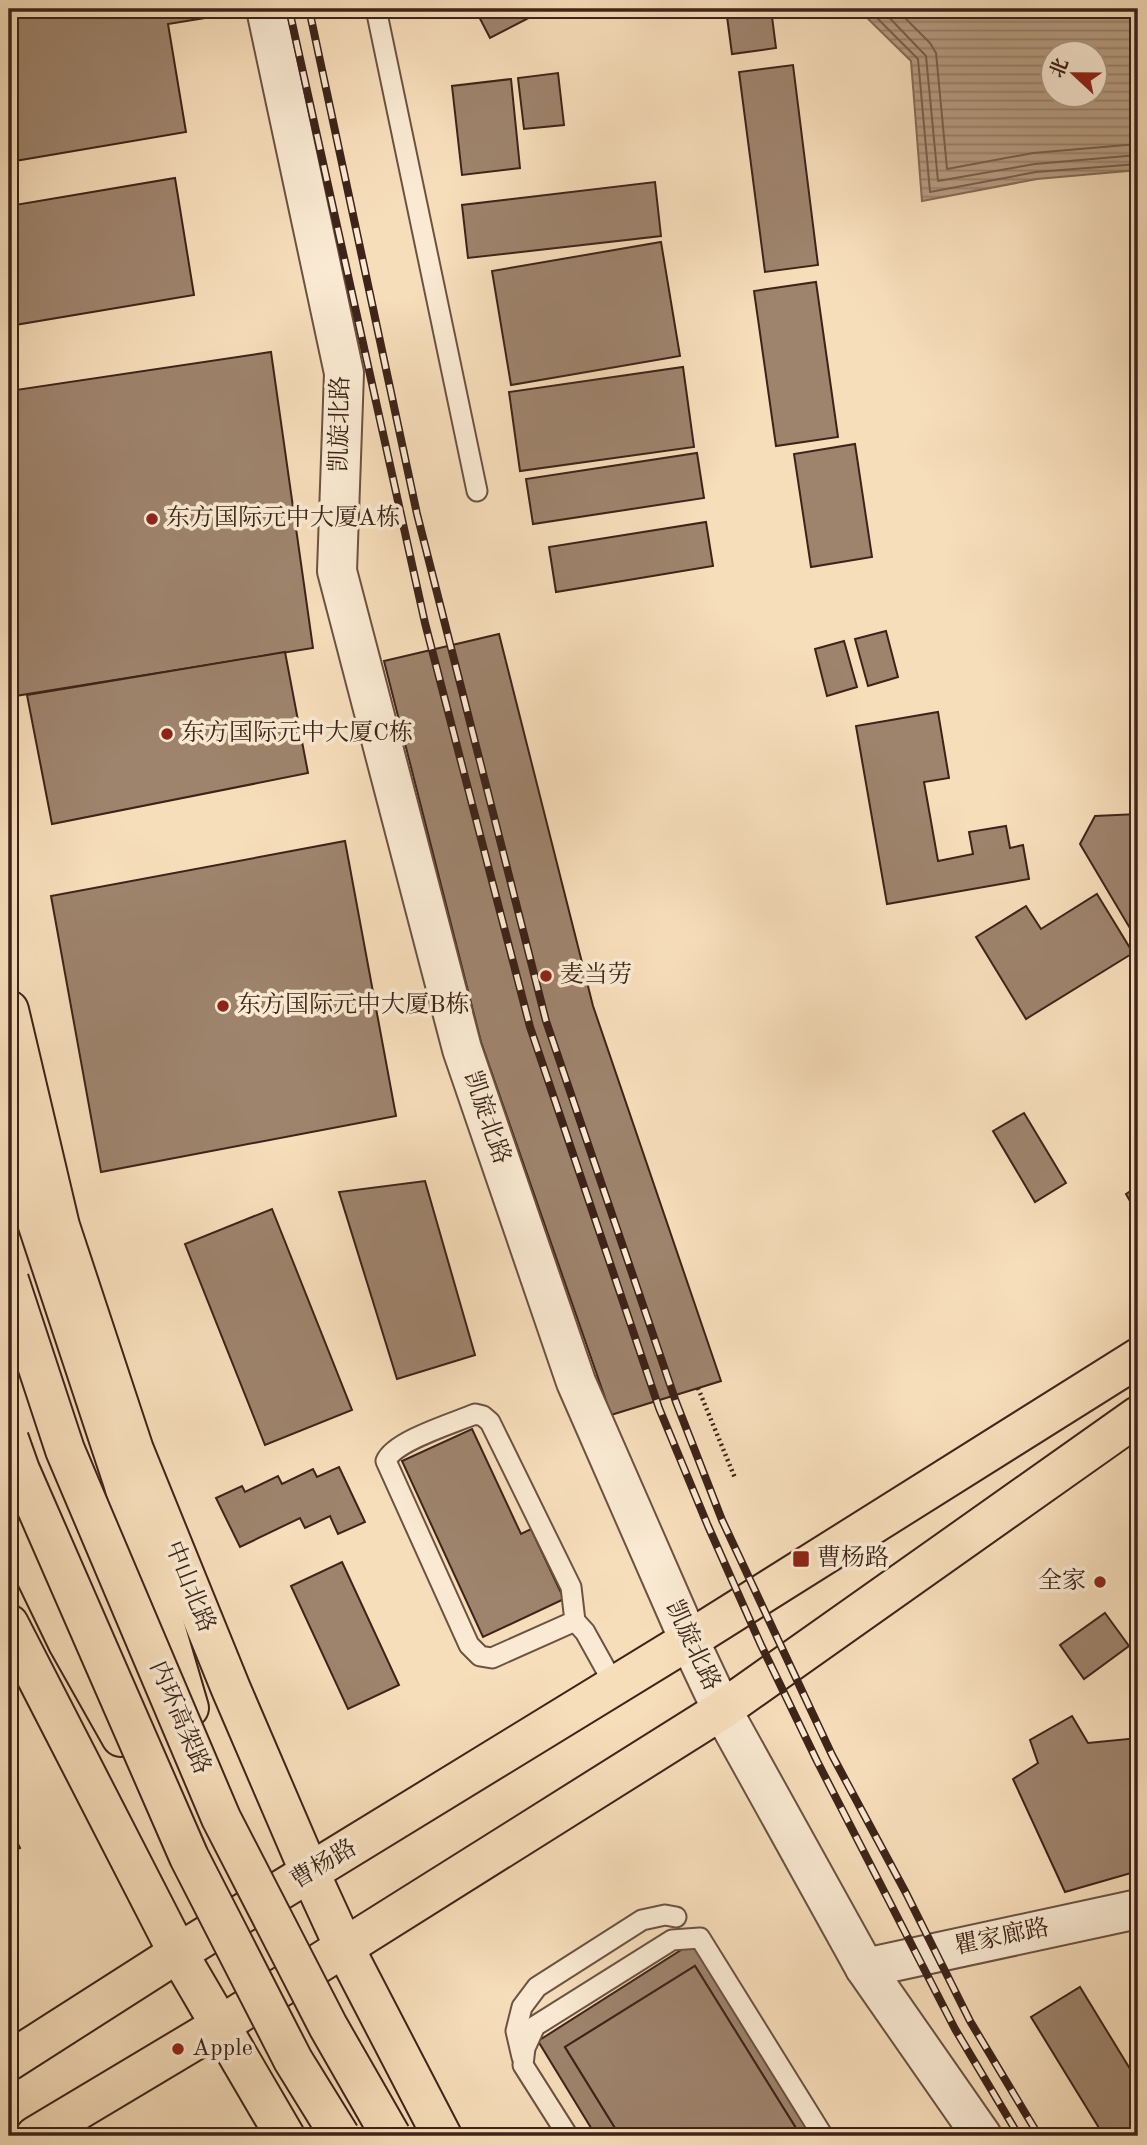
<svg xmlns="http://www.w3.org/2000/svg" width="1147" height="2145" viewBox="0 0 1147 2145" font-family="'Old Standard TT','Noto Serif SC',serif">
	<style>
		.water { fill: url(#water-rules); stroke: #876d59; stroke-width: 2; fill-rule: evenodd }
		.lines { fill: none; stroke-linecap: round; stroke-linejoin: round }
		.shore { stroke: #7a604e; stroke-width: 2 }
		.building { fill: #9e846d; stroke: #3d2319; stroke-width: 2 }
		.lane-casing { stroke: #6c5242; stroke-width: 23 }
		.street-casing { stroke: #6c5242; stroke-width: 42 }
		.primary-casing { stroke: #3d2319; stroke-width: 42 }
		.highway-casing { stroke: #3d2319; stroke-width: 42 }
		.path { stroke: #3d2319; stroke-width: 4.5; stroke-dasharray: 2 3.5; stroke-linecap: butt }
		.lane { stroke: #faead3; stroke-width: 19 }
		.street { stroke: #faead3; stroke-width: 38 }
		.primary { stroke: #f7debb; stroke-width: 38 }
		.highway { stroke: #f7debb; stroke-width: 38 }
		.rail-casing { stroke: #3d2319; stroke-width: 8 }
		.rail { stroke: #faead3; stroke-width: 5; stroke-dasharray: 16; stroke-linecap: butt }
		.highway-bridge-casing { stroke: #3d2319; stroke-width: 42; stroke-linecap: butt }
		.highway-bridge { stroke: #f7debb; stroke-width: 38 }
		.poi-dot { fill: #8f2418; stroke: #faead3; stroke-width: 2.5 }
		.labels { text-anchor: middle; dominant-baseline: central; stroke-width: 7; stroke-linejoin: round; paint-order: stroke }
		.street-label { font-size: 24px; fill: #3d2319; stroke: #faead3 }
		.poi-label { font-size: 24px; fill: #3d2319; stroke: #faead3; text-anchor: start }
	</style>
	<defs>
		<pattern id="water-rules" width="6" height="5" patternUnits="userSpaceOnUse" patternTransform="scale(1.75)"><rect width="6" height="5" fill="#b89e84"/><path d="M0 2.5h6" fill="none" stroke="#97806b"/></pattern>
	</defs>
	<rect width="100%" height="100%" fill="#f7debb"/>
	<filter id="stains"><feTurbulence type="fractalNoise" baseFrequency=".00286" numOctaves="4"/><feColorMatrix values="0 0 0 0 .2 0 0 0 0 .09 0 0 0 0 .02 0 0 0 .5 -.17"/></filter>
	<radialGradient id="worn" r=".72"><stop offset=".6" stop-color="#630" stop-opacity="0"/><stop offset="1" stop-color="#630" stop-opacity=".3"/></radialGradient>
	<!-- water -->
	<path class="water" d="M858,9H1138V170L1037,179L922,201L911,61ZM1052,52H1094V94H1052Z"/>
	<g class="lines">
		<!-- shore -->
		<g class="shore">
			<path d="M868,9L918,59L930,192L1036,172L1138,164"/>
			<path d="M881,9L926,56L938,181L1035,164L1138,155"/>
			<path d="M896,9L930,43L936,53L947,169L1033,153L1138,144"/>
		</g>
	</g>
	<!-- building -->
	<g class="building">
		<path d="M9,9H223L224,15L168,24L186,132L9,162Z"/>
		<path d="M475,9H546L490,38Z"/>
		<path d="M726,9H771L776,48L732,54Z"/>
		<path d="M793,65L818,265L765,272L739,72Z"/>
		<path d="M558,73L564,125L524,129L518,78Z"/>
		<path d="M511,79L520,168L462,175L452,86Z"/>
		<path d="M175,178L194,295L9,326V206Z"/>
		<path d="M655,182L661,236L468,258L462,205Z"/>
		<path d="M661,242L680,356L511,385L492,271Z"/>
		<path d="M816,282L838,437L776,446L754,291Z"/>
		<path d="M271,352L313,648L9,697V391Z"/>
		<path d="M683,367L694,447L520,471L509,392Z"/>
		<path d="M855,444L872,557L811,567L794,454Z"/>
		<path d="M697,453L704,498L533,524L526,479Z"/>
		<path d="M706,522L713,566L556,592L549,547Z"/>
		<path d="M886,631L898,677L868,686L855,639Z"/>
		<path d="M499,634L593,1006L721,1381L611,1415L481,1042L384,661Z"/>
		<path d="M844,641L857,687L827,696L815,649Z"/>
		<path d="M285,652L308,773L52,824L27,695Z"/>
		<path d="M938,712L949,778L924,782L938,861L973,854L969,832L1006,826L1010,848L1023,845L1029,879L887,904L856,726Z"/>
		<path d="M1138,814V926L1131,930L1080,844L1095,816Z"/>
		<path d="M345,841L396,1116L101,1172L51,896Z"/>
		<path d="M1097,894L1133,953L1026,1019L976,937L1026,906L1041,929Z"/>
		<path d="M1024,1113L1066,1183L1035,1202L993,1131Z"/>
		<path d="M425,1181L475,1355L397,1379L339,1192Z"/>
		<path d="M1138,1186V1215L1126,1194Z"/>
		<path d="M272,1209L352,1410L265,1445L185,1244Z"/>
		<path d="M472,1429L521,1534L531,1529L564,1599L483,1637L402,1461Z"/>
		<path d="M339,1467L365,1522L338,1534L330,1516L305,1528L300,1518L240,1547L216,1498L242,1486L245,1492L278,1476L282,1484L313,1469L317,1477Z"/>
		<path d="M342,1562L399,1685L348,1709L291,1586Z"/>
		<path d="M1105,1613L1129,1646L1084,1679L1060,1645Z"/>
		<path d="M1072,1716L1088,1743L1138,1738V1871L1065,1892L1013,1779L1038,1763L1030,1740Z"/>
		<path d="M9,1825L20,1848L9,1853Z"/>
		<path d="M700,1938L815,2122L799,2133L695,1966L565,2047L620,2136H596L538,2041Z"/>
		<path d="M695,1966L799,2133L801,2136H620L565,2047Z"/>
		<path d="M1080,1987L1138,2082V2136H1104L1031,2017Z"/>
	</g>
	<g class="lines">
		<!-- lane casing -->
		<g class="lane-casing">
			<g id="lane">
				<path d="M376,9L477,491"/>
				<path d="M575,1621L571,1587L490,1422L483,1416L475,1414C454,1423 394,1441 386,1461L469,1645L480,1656L492,1658L575,1621L585,1632L615,1686"/>
				<path d="M522,2057L516,2031L522,2007L537,1987L642,1920L665,1915L676,1917"/>
				<path d="M568,2136L523,2065L525,2048L535,2026L672,1940L700,1938L823,2136"/>
			</g>
		</g>
		<!-- street casing -->
		<g class="street-casing">
			<g id="street">
				<path d="M266,9L344,373L337,571L462,1049L576,1382L689,1640L722,1710L865,1968L982,2136"/>
				<path d="M865,1968L1138,1909"/>
			</g>
		</g>
		<!-- primary casing -->
		<g class="primary-casing">
			<g id="primary">
				<path d="M9,1010L60,1226L134,1450L231,1689L310,1873L344,1947L442,2136"/>
				<path d="M9,1624L178,1953L285,2136"/>
				<path d="M9,2061L178,1953L689,1640L1138,1358"/>
				<path d="M35,2136L219,2026L722,1710L1138,1416"/>
			</g>
		</g>
		<!-- highway casing -->
		<g class="highway-casing">
			<g id="highway">
				<path d="M9,1138L122,1479L189,1708"/>
				<path d="M9,1521L68,1643L121,1737"/>
			</g>
		</g>
		<!-- path -->
		<path class="path" d="M698,1388L735,1478"/>
		<!-- lane -->
		<use href="#lane" class="lane"/>
		<!-- street -->
		<use href="#street" class="street"/>
		<!-- primary -->
		<use href="#primary" class="primary"/>
		<!-- highway -->
		<use href="#highway" class="highway"/>
		<!-- rail casing -->
		<g class="rail-casing">
			<g id="rail">
				<path d="M289,9L425,623L530,1027L659,1408L708,1526L761,1645L817,1761L955,2029L1019,2136"/>
				<path d="M309,9L417,514L546,1021L676,1402L722,1520L832,1755L906,1893L970,2021L1039,2136"/>
			</g>
		</g>
		<!-- rail -->
		<use href="#rail" class="rail"/>
		<!-- highway-bridge casing -->
		<g class="highway-bridge-casing">
			<g id="highway-bridge">
				<path d="M9,1280L65,1450L221,1818L328,2026L391,2136"/>
				<path d="M9,1439L20,1470L189,1857L293,2060L340,2136"/>
			</g>
		</g>
		<!-- highway-bridge -->
		<use href="#highway-bridge" class="highway-bridge"/>
	</g>
	<!-- markers -->
	<g class="poi-dot">
		<circle cx="152" cy="519" r="7"/>
		<circle cx="167" cy="734" r="7"/>
		<circle cx="546" cy="976" r="7"/>
		<circle cx="223" cy="1006" r="7"/>
		<rect x="792" y="1550" width="18" height="18" rx="3.5"/>
		<circle cx="1100" cy="1582" r="7"/>
		<circle cx="178" cy="2049" r="7"/>
	</g>
	<g class="labels">
		<!-- street labels -->
		<g class="street-label">
			<text transform="translate(341 424) rotate(-89)">凯旋北路</text>
			<text transform="translate(486 1118) rotate(71)">凯旋北路</text>
			<text transform="translate(189 1587) rotate(68)">中山北路</text>
			<text transform="translate(692 1646) rotate(65)">凯旋北路</text>
			<text transform="translate(179 1718) rotate(67)">内环高架路</text>
			<text transform="translate(324 1865) rotate(-31)">曹杨路</text>
			<text transform="translate(1002 1938) rotate(-12)">瞿家廊路</text>
		</g>
		<!-- poi labels -->
		<g class="poi-label">
			<text x="166" y="519">东方国际元中大厦A栋</text>
			<text x="181" y="734">东方国际元中大厦C栋</text>
			<text x="560" y="976">麦当劳</text>
			<text x="237" y="1006">东方国际元中大厦B栋</text>
			<text x="817" y="1559">曹杨路</text>
			<text x="1086" y="1582" text-anchor="end">全家</text>
			<text x="192" y="2049">Apple</text>
		</g>
	</g>
	<!-- margin -->
	<rect width="1147" height="2145" fill="none" stroke="#f7debb" stroke-width="35"/>
	<rect x="10" y="10" width="1126" height="2124" fill="none" stroke="#3d2319" stroke-width="3.5"/>
	<rect x="18" y="18" width="1112" height="2110" fill="none" stroke="#3d2319" stroke-width="2"/>
	<!-- north arrow -->
	<g transform="translate(1074 74) rotate(292)"><circle r="33" fill="#faead3" stroke="#ae9a89" stroke-width="2"/>
	<path d="M0-5L12 26L0 18L-12 26Z" fill="#8f2418"/>
	<text y="-10" font-size="19" font-weight="bold" text-anchor="middle" fill="#3d2319">北</text>
	</g>
	<rect width="100%" height="100%" filter="url(#stains)"/>
	<rect width="100%" height="100%" fill="url(#worn)"/>
</svg>
